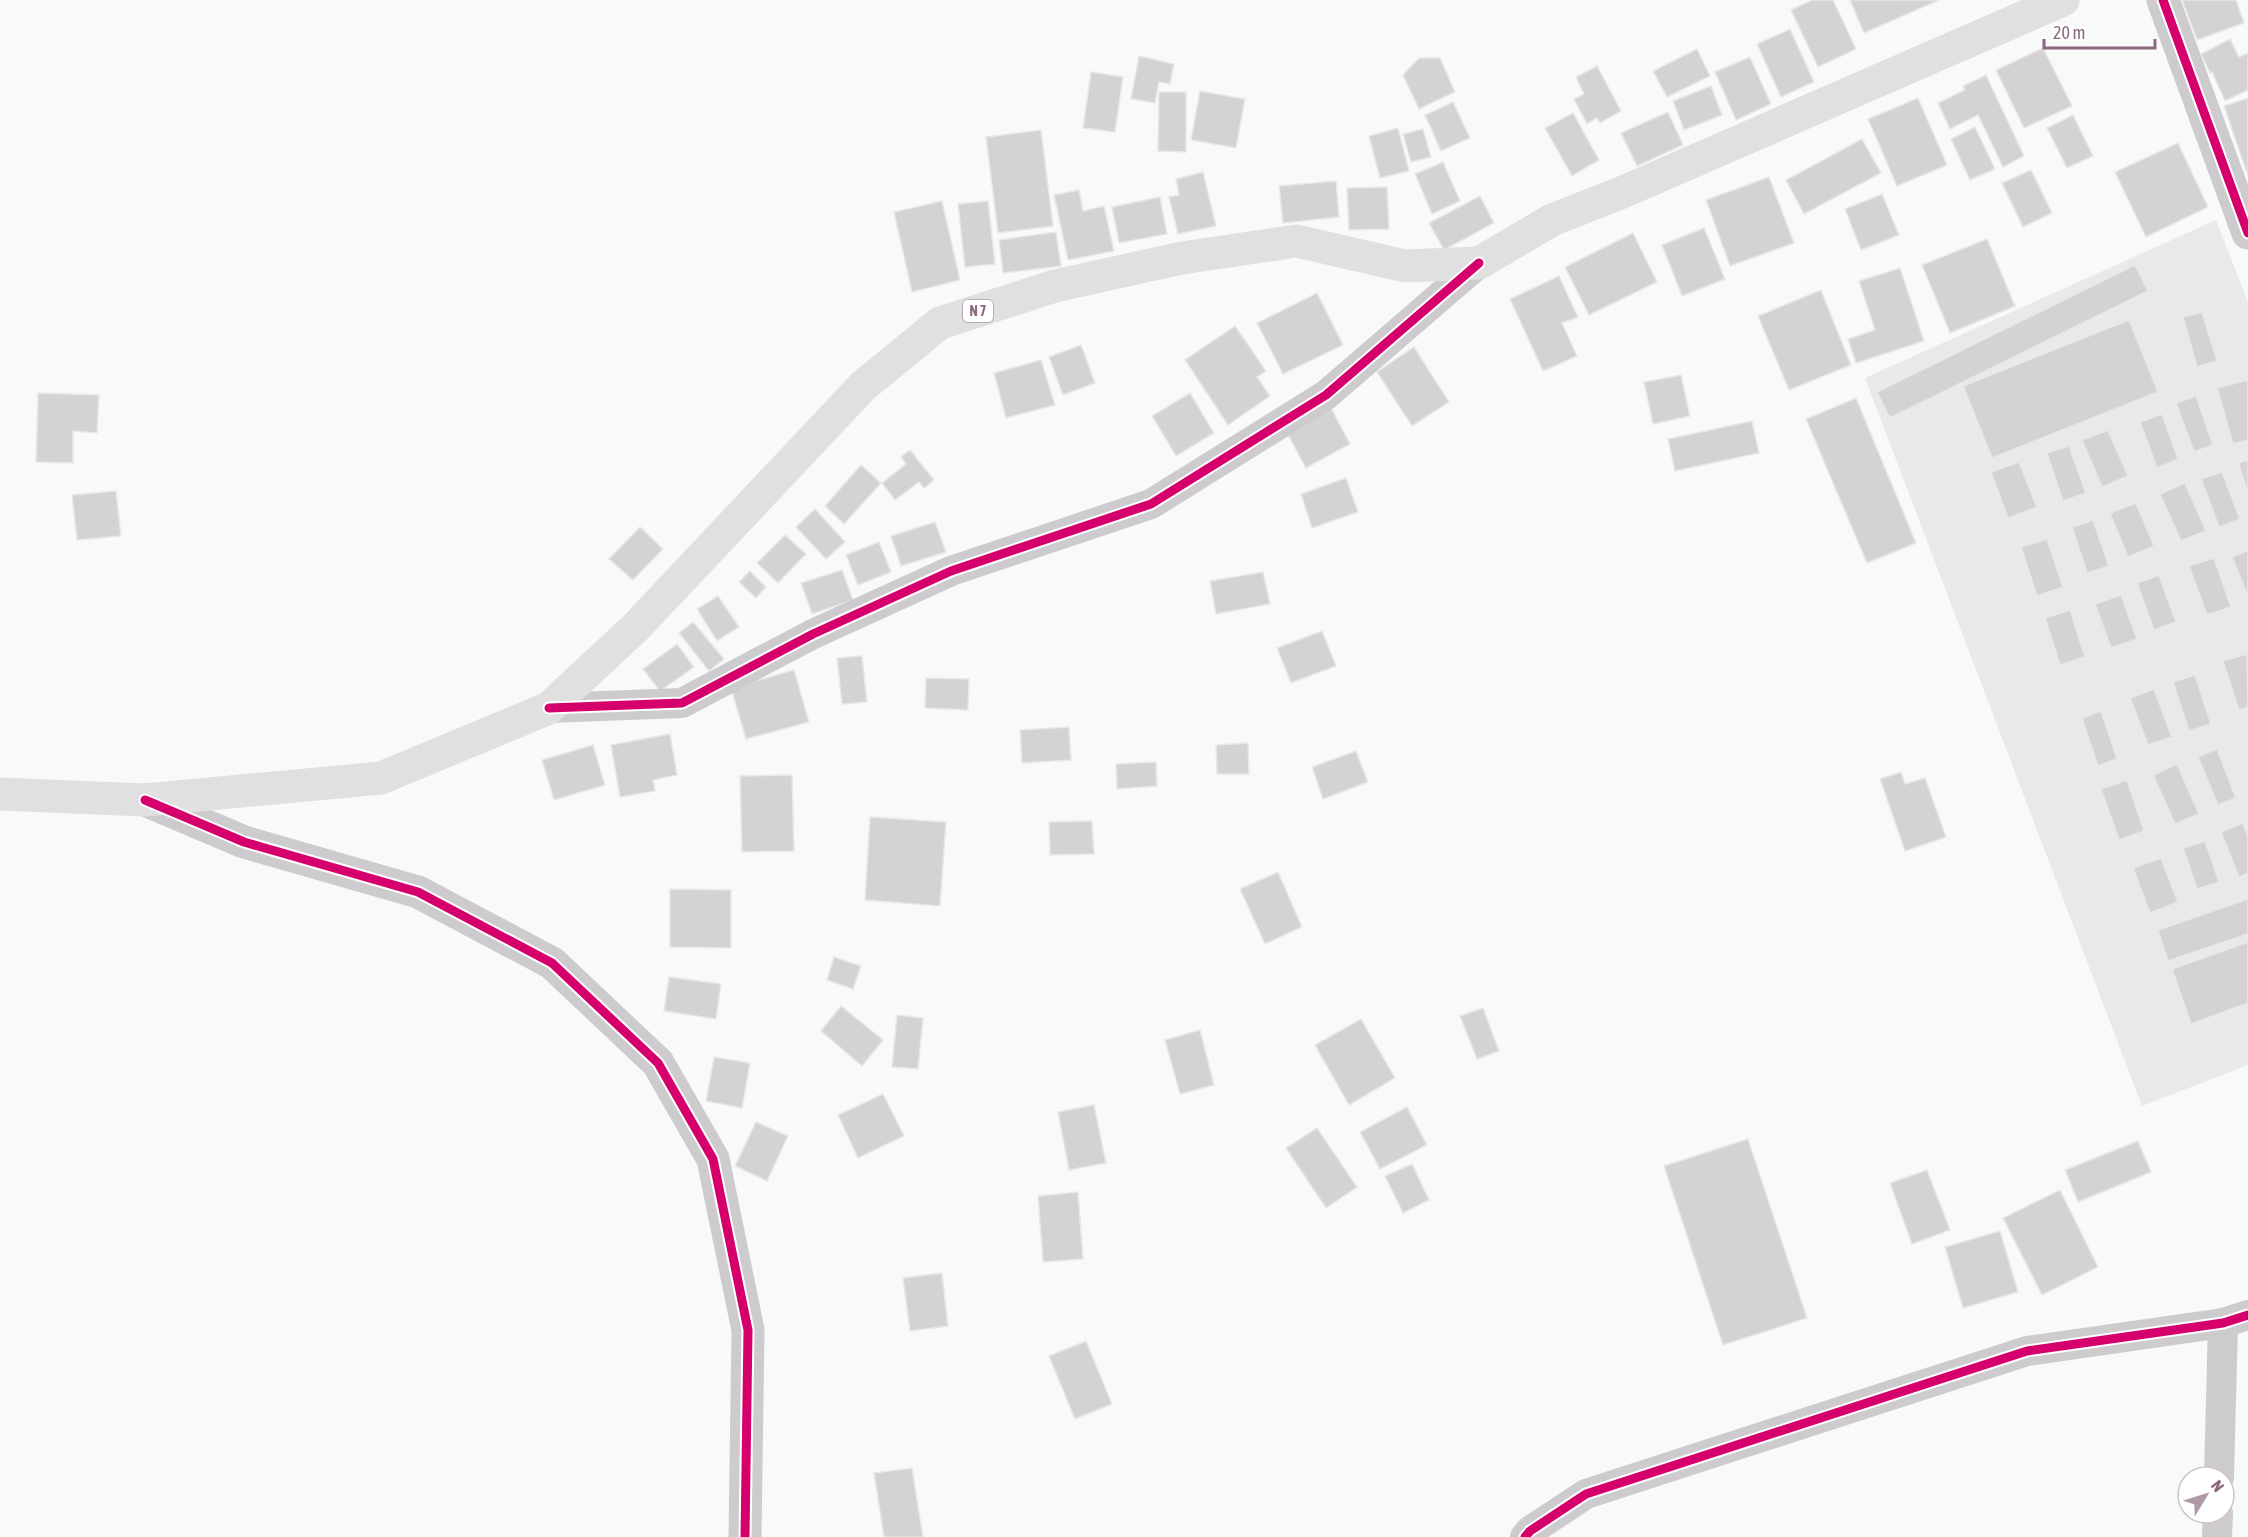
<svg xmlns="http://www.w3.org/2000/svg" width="2248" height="1537" viewBox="0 0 2248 1537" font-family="'Asap Condensed',sans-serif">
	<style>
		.built { fill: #eae9ea }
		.building { fill: #d4d2d4; stroke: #e8e8e8; stroke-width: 1.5 }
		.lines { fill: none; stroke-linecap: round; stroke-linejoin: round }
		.minor { stroke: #cecbce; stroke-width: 30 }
		.tertiary { stroke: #cecbce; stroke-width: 33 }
		.primary { stroke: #e1e0e0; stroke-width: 33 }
		.cycleway-casing { stroke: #fff; stroke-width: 13 }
		.cycleway { stroke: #d6006c; stroke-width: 9 }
		.labels { text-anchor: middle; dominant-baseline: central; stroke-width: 6; stroke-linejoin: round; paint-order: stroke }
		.shield { fill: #fff; stroke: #ad95a5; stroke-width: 1.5 }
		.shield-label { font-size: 14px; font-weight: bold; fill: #8a677e }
	</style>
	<rect width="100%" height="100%" fill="#f8f9f9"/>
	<!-- built -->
	<path class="built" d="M2216,220L2248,302V1065L2142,1106L1865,378Z"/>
	<!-- building -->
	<g class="building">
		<path d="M1812,0H1833L1856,49L1818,67L1791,10Z"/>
		<path d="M1850,0H1939L1864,33Z"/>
		<path d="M2182,0H2236L2244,23L2197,40Z"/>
		<path d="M1790,29L1814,82L1781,97L1757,44Z"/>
		<path d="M2230,39L2239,57L2248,53V90L2225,101L2212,72L2210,73L2201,54Z"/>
		<path d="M2043,48L2072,106L2024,128L1996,70Z"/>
		<path d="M1697,49L1710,76L1667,97L1653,71Z"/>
		<path d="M1139,56L1174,64L1170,84L1159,82L1155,103L1131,99Z"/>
		<path d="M1750,57L1771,104L1736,120L1715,72Z"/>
		<path d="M1419,58H1440L1455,92L1419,109L1403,75Z"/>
		<path d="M1597,66L1621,111L1600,123L1597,118L1587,124L1574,99L1584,94L1576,77Z"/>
		<path d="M1091,72L1123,77L1115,132L1083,128Z"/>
		<path d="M1986,75L2024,156L2003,167L1978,115L1950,129L1938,103L1965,90L1963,86Z"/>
		<path d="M1711,86L1722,115L1684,130L1673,101Z"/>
		<path d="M1200,91L1245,99L1236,148L1191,140Z"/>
		<path d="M1159,92H1186V152L1158,151Z"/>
		<path d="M1918,98L1947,165L1897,186L1868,119Z"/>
		<path d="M2248,98V176L2224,106Z"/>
		<path d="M1453,102L1470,138L1441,151L1425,115Z"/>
		<path d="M1668,112L1683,145L1637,166L1621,133Z"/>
		<path d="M1573,113L1599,160L1572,176L1545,128Z"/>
		<path d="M2073,115L2093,156L2067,168L2047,128Z"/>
		<path d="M1975,127L1995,169L1970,180L1951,139Z"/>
		<path d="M1398,128L1409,171L1380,178L1369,136Z"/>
		<path d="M1423,129L1431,157L1411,162L1403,134Z"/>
		<path d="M1041,130L1053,226L998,233L986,137Z"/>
		<path d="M1862,139L1881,173L1804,214L1786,180Z"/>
		<path d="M2178,143L2208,207L2146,237L2115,172Z"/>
		<path d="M1443,162L1460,201L1432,214L1415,174Z"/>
		<path d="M2031,170L2052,213L2023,227L2002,183Z"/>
		<path d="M1203,172L1216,226L1178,234L1169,197L1179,195L1176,179Z"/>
		<path d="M1769,177L1794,243L1730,266L1706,200Z"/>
		<path d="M1336,181L1339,217L1283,223L1279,186Z"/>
		<path d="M1387,187L1389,229L1349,230L1347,188Z"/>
		<path d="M1079,190L1083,211L1104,206L1114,251L1068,260L1054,195Z"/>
		<path d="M1882,194L1899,235L1861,250L1845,209Z"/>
		<path d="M1480,196L1494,223L1444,250L1429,223Z"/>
		<path d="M1160,197L1167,234L1119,243L1112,207Z"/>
		<path d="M942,201L960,280L912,292L894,212Z"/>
		<path d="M988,201L995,264L965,267L958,204Z"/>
		<path d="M1704,228L1725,279L1682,296L1662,245Z"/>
		<path d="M1056,232L1061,266L1003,273L999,240Z"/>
		<path d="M1633,233L1657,282L1589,315L1565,267Z"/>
		<path d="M1987,239L2015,306L1950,333L1922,265Z"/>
		<path d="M2135,265L2148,291L1890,418L1877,392Z"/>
		<path d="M1900,268L1924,341L1856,363L1848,339L1875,330L1859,281Z"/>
		<path d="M1559,276L1578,317L1562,323L1577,356L1543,371L1510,299Z"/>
		<path d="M1821,290L1851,365L1789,390L1758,316Z"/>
		<path d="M1317,293L1343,345L1283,374L1257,323Z"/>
		<path d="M2202,312L2217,361L2197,367L2183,317Z"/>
		<path d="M2129,320L2158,392L1992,458L1963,386Z"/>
		<path d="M1235,326L1266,371L1257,377L1270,396L1228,425L1185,360Z"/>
		<path d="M1081,345L1095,383L1063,395L1049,357Z"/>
		<path d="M1414,347L1449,402L1412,426L1377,372Z"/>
		<path d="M1041,360L1055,405L1006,418L994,373Z"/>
		<path d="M1681,375L1690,416L1653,424L1644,382Z"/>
		<path d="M2248,380V440L2233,444L2217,388Z"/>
		<path d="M38,393L99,395L97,433L73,431V463L36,462Z"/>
		<path d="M1190,393L1214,433L1176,456L1152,416Z"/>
		<path d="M2196,396L2213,445L2194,452L2176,403Z"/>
		<path d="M1856,398L1916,543L1867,563L1806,419Z"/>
		<path d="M1331,408L1350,444L1306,468L1286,431Z"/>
		<path d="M2162,414L2178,459L2157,468L2140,422Z"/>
		<path d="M1752,421L1759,453L1675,471L1668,439Z"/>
		<path d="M2108,430L2128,476L2102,487L2082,440Z"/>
		<path d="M2069,446L2086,493L2063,501L2047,453Z"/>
		<path d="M910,450L934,480L924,488L919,482L895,500L882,483L906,464L901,457Z"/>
		<path d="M2248,460V492L2238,463Z"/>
		<path d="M2019,462L2037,507L2008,518L1991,472Z"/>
		<path d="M861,465L881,483L844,524L825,506Z"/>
		<path d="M2222,472L2240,519L2219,527L2201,479Z"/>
		<path d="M1346,478L1358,512L1312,528L1301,494Z"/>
		<path d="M2185,483L2206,531L2181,541L2160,494Z"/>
		<path d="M116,491L121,536L77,540L72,495Z"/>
		<path d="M2136,503L2154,546L2128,557L2110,513Z"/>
		<path d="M815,509L845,542L826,559L796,527Z"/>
		<path d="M2093,520L2109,566L2087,573L2072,527Z"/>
		<path d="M935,522L946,552L901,566L891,536Z"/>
		<path d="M640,527L663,549L633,580L609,559Z"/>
		<path d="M785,535L806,554L778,583L757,563Z"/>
		<path d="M2047,539L2063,587L2037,596L2021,547Z"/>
		<path d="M879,542L891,572L858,585L846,555Z"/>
		<path d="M2248,550V596L2232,557Z"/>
		<path d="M2214,558L2231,607L2207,615L2189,566Z"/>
		<path d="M842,570L853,600L812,614L801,583Z"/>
		<path d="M750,571L766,587L756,598L739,582Z"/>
		<path d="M1263,572L1270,604L1216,614L1210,581Z"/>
		<path d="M2159,575L2176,622L2154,630L2137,583Z"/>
		<path d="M2121,595L2137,639L2111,648L2095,604Z"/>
		<path d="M718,596L739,627L717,641L697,609Z"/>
		<path d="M2070,610L2085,657L2060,665L2045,618Z"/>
		<path d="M693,622L724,659L709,671L679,633Z"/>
		<path d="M1322,631L1336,666L1291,683L1277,648Z"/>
		<path d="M677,644L694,667L660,691L643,669Z"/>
		<path d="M2247,654L2248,707L2239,710L2223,661Z"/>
		<path d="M862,656L867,702L842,704L837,658Z"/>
		<path d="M794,670L809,722L746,739L731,688Z"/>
		<path d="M2195,675L2211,724L2189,731L2173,682Z"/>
		<path d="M926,678L969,679L968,710L925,708Z"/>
		<path d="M2154,689L2172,737L2148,745L2130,698Z"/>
		<path d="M2101,711L2117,759L2098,766L2082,718Z"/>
		<path d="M1069,727L1071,760L1022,763L1020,730Z"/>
		<path d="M670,734L677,775L653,780L655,791L620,797L611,745Z"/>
		<path d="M1248,743L1249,774H1217L1216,745Z"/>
		<path d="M593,745L605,785L554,800L542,760Z"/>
		<path d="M2217,749L2236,798L2218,805L2198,757Z"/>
		<path d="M1356,751L1368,782L1323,799L1312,767Z"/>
		<path d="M1156,762L1157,786L1117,789L1116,764Z"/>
		<path d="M2177,764L2199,814L2175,824L2153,775Z"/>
		<path d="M1901,772L1905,784L1925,778L1946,837L1905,851L1880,779Z"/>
		<path d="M792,775L794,851L742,852L740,776Z"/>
		<path d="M2127,780L2144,831L2119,840L2101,789Z"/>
		<path d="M870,817L946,822L940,906L865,900Z"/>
		<path d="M1092,821L1094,854L1050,855L1049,822Z"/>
		<path d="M2243,823L2248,837V873L2239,877L2221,832Z"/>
		<path d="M2205,841L2219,882L2197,889L2183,848Z"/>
		<path d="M2161,858L2178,902L2150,913L2133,868Z"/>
		<path d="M1278,872L1302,927L1265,944L1240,889Z"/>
		<path d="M670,889L731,890V948L670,947Z"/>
		<path d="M2248,899V934L2168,961L2158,930Z"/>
		<path d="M2248,942V1003L2191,1024L2172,969Z"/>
		<path d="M834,957L861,966L853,989L827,980Z"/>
		<path d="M669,977L721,984L716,1019L664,1011Z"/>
		<path d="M841,1006L883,1040L862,1066L821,1031Z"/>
		<path d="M1483,1008L1499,1051L1477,1059L1460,1016Z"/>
		<path d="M897,1015L923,1018L918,1069L892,1067Z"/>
		<path d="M1361,1019L1395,1078L1349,1105L1315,1045Z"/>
		<path d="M1200,1030L1214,1085L1180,1094L1165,1040Z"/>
		<path d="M714,1057L750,1063L742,1108L706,1101Z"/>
		<path d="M883,1094L904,1136L858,1158L838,1115Z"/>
		<path d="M1094,1105L1106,1163L1069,1170L1058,1112Z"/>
		<path d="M1407,1107L1427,1145L1380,1169L1360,1132Z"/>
		<path d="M756,1122L788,1136L767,1181L735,1166Z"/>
		<path d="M1317,1128L1357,1187L1326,1208L1286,1148Z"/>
		<path d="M1748,1139L1807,1318L1723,1345L1664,1166Z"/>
		<path d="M2138,1141L2151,1172L2078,1202L2065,1170Z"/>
		<path d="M1412,1164L1429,1200L1403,1213L1385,1176Z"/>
		<path d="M1927,1170L1950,1230L1912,1244L1890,1183Z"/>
		<path d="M2060,1190L2098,1267L2042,1295L2003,1218Z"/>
		<path d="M1078,1192L1083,1259L1043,1262L1038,1196Z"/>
		<path d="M2000,1231L2018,1292L1963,1308L1945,1247Z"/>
		<path d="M942,1273L948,1326L910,1331L903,1278Z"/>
		<path d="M1086,1341L1112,1404L1075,1419L1049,1356Z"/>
		<path d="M912,1468L923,1537H884L874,1473Z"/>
	</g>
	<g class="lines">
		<!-- minor -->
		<g class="minor">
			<path d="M549,708L682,703L813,634L951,571L1151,504L1326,395L1479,263"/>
			<path d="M2219,1477L2223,1323"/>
			<path d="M1525,1537L1530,1531L1586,1494L2027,1351L2223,1323L2248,1315"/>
			<path d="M2217,1537L2218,1513"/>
		</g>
		<!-- tertiary -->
		<g class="tertiary">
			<path d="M2163,0L2248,233"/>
			<path d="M145,800L244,842L418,892L552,963L658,1063L713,1159L748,1330L745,1537"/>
		</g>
		<!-- primary -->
		<path class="primary" d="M0,794L145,800L381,778L549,708L636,627L863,386L940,323L1055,286L1182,258L1297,241L1405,266L1479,263L1552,220L1623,192L2063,0"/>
		<!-- cycleway casing -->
		<g class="cycleway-casing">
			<g id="cycleway">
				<path d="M2163,0L2248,233"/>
				<path d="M549,708L682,703L813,634L951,571L1151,504L1326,395L1479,263"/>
				<path d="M145,800L244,842L418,892L552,963L658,1063L713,1159L748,1330L745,1537"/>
				<path d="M1525,1537L1530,1531L1586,1494L2027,1351L2223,1323L2248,1315"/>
			</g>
		</g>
		<!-- cycleway -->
		<use href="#cycleway" class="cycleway"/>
	</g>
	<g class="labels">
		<!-- shield labels -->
		<rect class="shield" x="963" y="300" width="30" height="22" rx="4.5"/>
		<g class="shield-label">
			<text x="978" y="311">N 7</text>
		</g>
	</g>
	<!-- north arrow -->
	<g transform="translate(2206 1495) rotate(52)"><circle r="28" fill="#ffffff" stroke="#d0c2cb" stroke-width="1.5"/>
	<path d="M0-4.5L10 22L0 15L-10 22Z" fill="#b09aa9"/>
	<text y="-9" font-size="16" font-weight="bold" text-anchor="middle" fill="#8a677e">N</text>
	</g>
	<!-- scale -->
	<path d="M2044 39v9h111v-9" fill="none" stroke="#8a677e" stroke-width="3"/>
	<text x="2053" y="39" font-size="18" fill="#8a677e" stroke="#ffffff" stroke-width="4.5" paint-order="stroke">20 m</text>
</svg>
